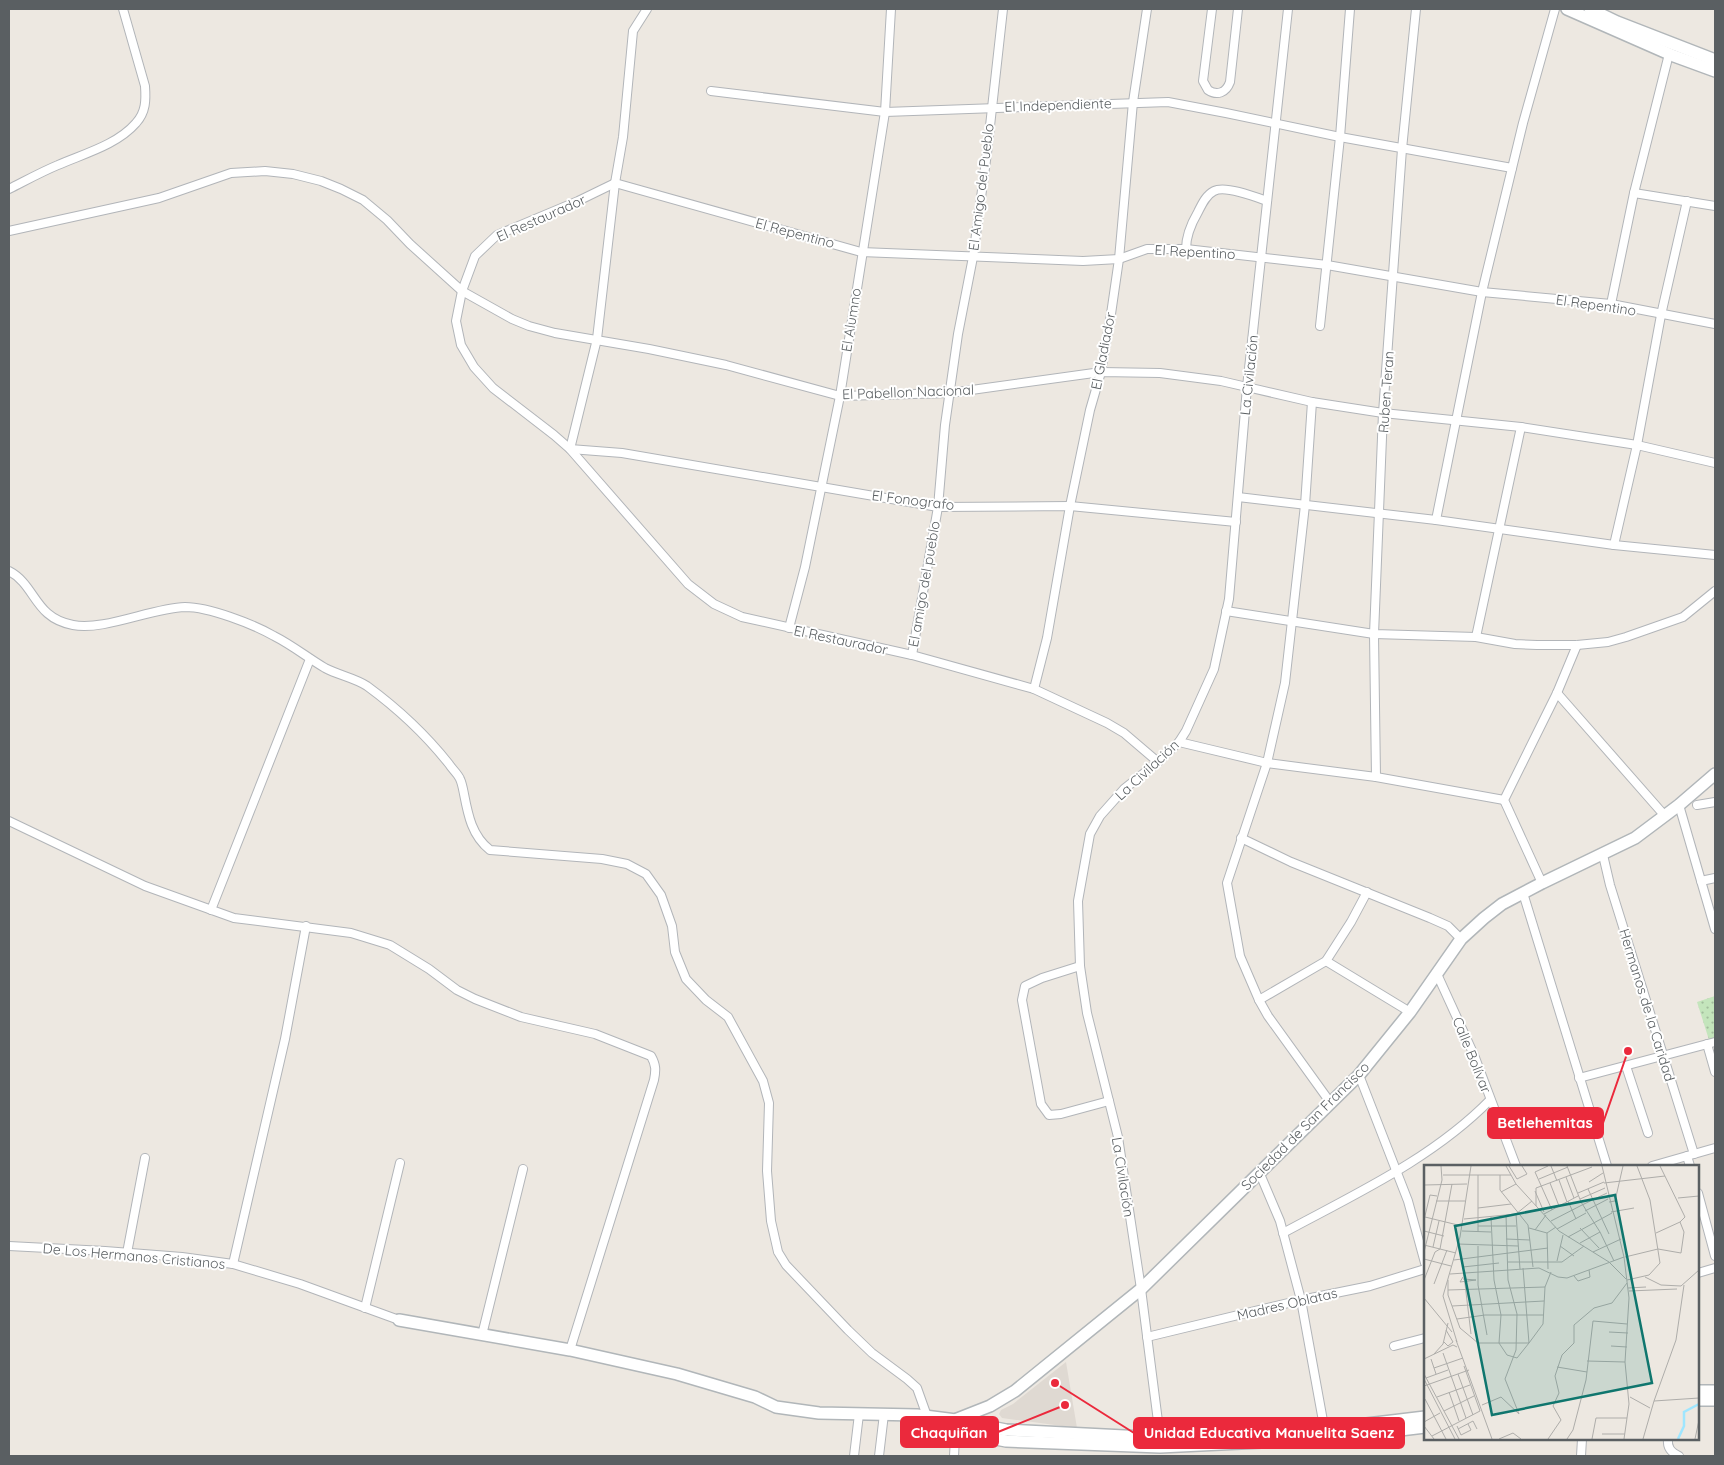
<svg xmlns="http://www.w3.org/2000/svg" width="1724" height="1465" viewBox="0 0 1724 1465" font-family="Quicksand,sans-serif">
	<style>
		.education { fill: #dfd9d2 }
		.park { fill: url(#park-dots) }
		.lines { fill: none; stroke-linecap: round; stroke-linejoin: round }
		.street-casing { stroke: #b2b5b9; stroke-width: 10 }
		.secondary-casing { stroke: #b1b6b9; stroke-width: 14 }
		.street { stroke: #fff; stroke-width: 8 }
		.secondary { stroke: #fff; stroke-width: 11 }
		.labels { text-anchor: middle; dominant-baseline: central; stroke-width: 4; stroke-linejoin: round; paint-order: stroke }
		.street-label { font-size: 14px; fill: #5a5f62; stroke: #fff }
		.inset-river { fill: none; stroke: #9fe6ff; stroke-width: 2.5 }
		.inset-road { fill: none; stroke: #aeadaa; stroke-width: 1 }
		.view { fill: #0f766e; fill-opacity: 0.15; stroke: #0f766e; stroke-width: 2.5 }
		.inset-edge { fill: none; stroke: #5a5f62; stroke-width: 2.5 }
		.leader { fill: none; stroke: #eb293c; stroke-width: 2 }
		.callout-dot { fill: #eb293c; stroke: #fff; stroke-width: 2 }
		.callout { fill: #eb293c; stroke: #eb293c; stroke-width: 2 }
		.callout-label { font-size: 15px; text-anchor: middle; font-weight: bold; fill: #fff }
	</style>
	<defs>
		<pattern id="park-dots" width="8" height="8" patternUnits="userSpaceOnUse" patternTransform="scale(1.25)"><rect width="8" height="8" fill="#c4e5bc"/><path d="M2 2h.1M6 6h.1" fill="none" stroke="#a2bd9c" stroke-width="1.8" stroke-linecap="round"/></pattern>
	</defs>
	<rect width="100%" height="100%" fill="#ede8e1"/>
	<!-- education -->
	<path class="education" d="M1066,1362L1077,1428L1002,1418L999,1414L1001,1410L1013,1404Z"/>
	<!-- park -->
	<path class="park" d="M1715,996V1042L1710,1043L1697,1002Z"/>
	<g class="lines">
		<!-- street casing -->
		<g class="street-casing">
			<g id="street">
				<path d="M647,9L633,31L623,137L615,183L597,339L570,449L688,584L714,604L742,617L912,655L1034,689L1107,723L1124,733L1158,762"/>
				<path d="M1212,9L1203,81L1208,90C1217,96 1226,93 1230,82L1238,9"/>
				<path d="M711,91L885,112L1168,102L1226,113L1340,137L1512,168"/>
				<path d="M615,183L861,252L1083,261L1119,259L1147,249H1186L1327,265L1482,292L1611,304L1715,324"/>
				<path d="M615,183L578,201L497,235L475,256L462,291L456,321L461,345L474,367L493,388L554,435L570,449L622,453L938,507L1070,506L1236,522"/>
				<path d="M9,189C25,181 41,172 58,165C83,154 117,145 136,123C146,112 146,100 145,86L123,9"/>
				<path d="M1634,193L1715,206"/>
				<path d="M9,231L159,198L231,173L265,171L293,174L321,181L341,189L363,200L387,220L410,244L462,291L512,319L529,326L555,333L649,349L726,365L840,396L950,393L1101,372L1160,373L1221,381L1312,402L1383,413L1521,427L1637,445L1715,463"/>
				<path d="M1186,249C1186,235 1191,224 1198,212C1202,204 1206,195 1214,191C1225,185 1256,197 1267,201"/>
				<path d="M1611,304L1634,193L1669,54"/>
				<path d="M1320,326L1340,137L1350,9"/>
				<path d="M1312,402L1305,505L1285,683L1267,763L1227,883L1240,956L1259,1000L1268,1016L1330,1102"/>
				<path d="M1238,497L1436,520L1614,545L1715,555"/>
				<path d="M1436,520L1482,292L1523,123L1555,9"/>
				<path d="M1614,545L1637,445L1661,315L1687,201"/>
				<path d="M9,571C36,585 34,618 73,625C104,631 152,608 185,607C209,607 253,624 274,636C292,645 308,658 325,668C338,675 355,678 367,686C397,708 426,735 449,764C452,769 458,774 460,779C462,783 463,789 464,794C468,815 472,836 490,850L602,859L627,864L646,874L661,895L672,926L675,952L686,979L706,1000L728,1017L763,1081L769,1103L767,1171L771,1221L778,1252L786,1265L848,1330L872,1353L907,1379L917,1388L927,1416"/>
				<path d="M1226,611L1374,634L1476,637L1515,644L1537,645H1577L1608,642L1626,637L1683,617L1715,591"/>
				<path d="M789,628L805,567L840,396L885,112L891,9"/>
				<path d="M1476,637L1521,427"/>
				<path d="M912,655L938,507L945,425L958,334L973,257L987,153L1003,9"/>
				<path d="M1034,689L1047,638L1070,506L1090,410L1101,372L1111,314L1119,259L1133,102L1147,9"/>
				<path d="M1557,693L1665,816"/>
				<path d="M1179,742L1267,763L1376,777L1504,800"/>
				<path d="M1376,777L1374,634L1383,413L1402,149L1416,9"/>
				<path d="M1679,805L1715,929"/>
				<path d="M1697,805L1715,802"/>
				<path d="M9,821L145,886L234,918L351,933L390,945L429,969L457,990L475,999L521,1017L595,1034L651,1056C656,1065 656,1070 654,1080L570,1350"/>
				<path d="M1241,838L1291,862L1430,918L1448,926L1461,939"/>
				<path d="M1603,855L1610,885L1694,1154"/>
				<path d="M1701,881L1715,878"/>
				<path d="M1542,883L1504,800L1557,693L1577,645"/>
				<path d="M1523,893L1607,1166"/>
				<path d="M211,910L310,659"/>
				<path d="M1326,961L1410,1012"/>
				<path d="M1080,966L1042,978L1025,986L1022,1000L1041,1104L1049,1115L1061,1114L1109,1101"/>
				<path d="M1437,974L1474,1055L1516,1166"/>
				<path d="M1259,1000L1326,961L1351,922L1367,892"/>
				<path d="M1707,1044L1715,1072"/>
				<path d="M1626,1066L1648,1133"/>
				<path d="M1359,1075L1408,1201L1425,1263"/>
				<path d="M1579,1078L1715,1042"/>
				<path d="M1687,1156L1690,1166"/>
				<path d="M1652,1166L1715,1148"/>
				<path d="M1260,1174L1280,1221L1301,1300L1325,1432"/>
				<path d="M1698,1193L1715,1256"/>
				<path d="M1283,1233C1355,1194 1432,1159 1490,1100"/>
				<path d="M9,1246L105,1251L182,1257L233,1264L300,1284L399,1320"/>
				<path d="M127,1253L145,1158"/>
				<path d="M233,1264L285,1039L306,926"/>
				<path d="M1698,1273L1715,1268"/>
				<path d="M365,1308L400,1163"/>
				<path d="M482,1335L523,1169"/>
				<path d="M1147,1337L1301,1300L1370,1286L1425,1269"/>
				<path d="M1394,1346L1425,1338"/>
				<path d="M1160,1437L1141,1289L1118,1137L1087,1013L1080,966L1078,901L1090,834L1100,816L1124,789L1158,762L1179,742L1186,731L1214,669L1229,599L1247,387L1288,9"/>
				<path d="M1668,1439C1667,1448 1671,1452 1679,1456"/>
				<path d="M854,1456L859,1414"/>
				<path d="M879,1456L884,1414"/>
				<path d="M954,1456L956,1420"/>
				<path d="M1581,1456L1582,1439"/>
			</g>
		</g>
		<!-- secondary casing -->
		<g class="secondary-casing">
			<g id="secondary">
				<path d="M1567,9L1674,56L1715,71"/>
				<path d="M1590,9L1617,22L1715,60"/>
				<path d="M399,1320L570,1350L677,1374L755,1397L776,1407L819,1413L917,1415L956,1420L1006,1430L1164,1438L1325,1429L1425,1417"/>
				<path d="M1698,1391H1715"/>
				<path d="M1698,1400H1715"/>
				<path d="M957,1419L990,1406L1015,1391L1141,1289L1359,1075L1410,1012L1461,939L1484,918L1502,904L1542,883L1635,838L1679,805L1715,774"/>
				<path d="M956,1420L971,1434L1006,1441L1160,1447L1326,1439L1425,1427"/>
			</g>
		</g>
		<!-- street -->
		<use href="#street" class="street"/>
		<!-- secondary -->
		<use href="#secondary" class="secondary"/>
	</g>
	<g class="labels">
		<!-- street labels -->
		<g class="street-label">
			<text transform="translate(1058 105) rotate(-2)">El Independiente</text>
			<text transform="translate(981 187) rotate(-83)">El Amigo del Pueblo</text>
			<text transform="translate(541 218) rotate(-24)">El Restaurador</text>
			<text transform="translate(795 233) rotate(15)">El Repentino</text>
			<text transform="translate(1195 252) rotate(3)">El Repentino</text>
			<text transform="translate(1596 305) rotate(8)">El Repentino</text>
			<text transform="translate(851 320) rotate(-81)">El Alumno</text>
			<text transform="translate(1103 351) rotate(-79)">El Gladiador</text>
			<text transform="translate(1249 375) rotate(-84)">La Civilación</text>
			<text transform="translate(908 392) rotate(-2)">El Pabellon Nacional</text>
			<text transform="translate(1386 392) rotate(-86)">Ruben Teran</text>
			<text transform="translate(913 500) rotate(7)">El Fonografo</text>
			<text transform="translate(924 584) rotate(-80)">El amigo del pueblo</text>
			<text transform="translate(841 640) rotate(12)">El Restaurador</text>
			<text transform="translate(1147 770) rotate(-43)">La Civilación</text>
			<text transform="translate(1647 1005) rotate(73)">Hermanos de la Caridad</text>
			<text transform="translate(1472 1055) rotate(68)">Calle Bolívar</text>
			<text transform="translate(1305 1126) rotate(-45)">Sociedad de San Francisco</text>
			<text transform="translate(1123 1177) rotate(81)">La Civilación</text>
			<text transform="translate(134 1256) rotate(5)">De Los Hermanos Cristianos</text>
			<text transform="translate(1287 1304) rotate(-13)">Madres Oblatas</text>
		</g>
	</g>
	<!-- overview -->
	<g transform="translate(1424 1165)">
		<rect width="275" height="275" fill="#ede8e1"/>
		<path class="inset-river" d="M254,274L260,261V247L275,239"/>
		<path class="inset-road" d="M82,1L92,19L135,66L185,97L202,114M85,1L93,14L103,9L98,1M124,1L111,7L128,45M127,1L133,16M143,1L157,37L176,67L190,96M178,1L200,92L205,133L201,197L205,239L200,274M236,1L261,52M19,10H87M54,10V67M76,10V25L104,60L109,102M142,12L150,33M115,14L144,2M135,15L143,37M165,17L179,8M126,18L135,41M180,18L241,11M0,20L43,19M164,24L185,69M111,26L120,47M77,27L92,19M154,28L180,17M254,33L275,31M156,34L181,23M12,36H41M144,36L152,54M185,37L191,36L199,1M158,40L183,28M112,41V23L168,2M54,43L87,39M161,46L184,34M187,47L210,43M92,49L96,104M120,49L154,31M1,52L38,61M67,52L70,115L77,150L75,178M40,54L92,49L108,36M0,55L6,30L13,31M127,56L158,40M54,61H92M105,63L123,68L132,62M156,63L175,83M133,64L162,48M111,65L122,50M0,66L20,71M38,66L67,67M123,68L124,104M232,68L256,57M144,72L188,48M82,74L106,75M156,78L176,67M34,79L94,81M0,80L32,88M54,81V120L63,170M136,81L150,91M9,82L15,56M0,87L18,15L17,1M169,87L197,74M201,92L234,84L257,88L260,67L256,57L261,52M0,94L27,101M30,95L124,83M133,96L139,70M84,97H138L160,81M26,109L115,103L134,112L143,113L200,92M150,111L154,116L166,112L165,105M39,112L36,117L52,115L39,114M221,112L237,120L257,121L275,105M0,115L11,87L16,84L28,19M24,115V130L36,163L54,178H105L119,159L121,122L127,107M203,115L225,110L236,98L226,35L213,1M10,119L23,85M204,123L222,122M24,125L121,122M205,126L253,124M0,133L28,167M28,141L120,136M33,154L61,150H120M185,167L204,168M47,169L39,102L75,98M32,175L68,274M20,177L24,181L29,177L22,165M33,177L19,131L36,72L47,1M75,178L83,190L93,193L105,178L99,103M187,181L203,182M19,188L42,253M10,189L19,179L24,158M0,194L29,180L33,182M7,194L12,209M163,196L201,197M40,201L56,246M133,202L163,207M10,203L39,193M0,209L35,274M34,209L49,250M2,213L24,205M0,214L31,274M0,221L45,205M25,227L35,256M13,232L46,220M206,232L226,243M1,234L22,274M230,236L252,175L260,120M58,240L77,232L95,249L81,214L92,185L93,149L84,115L82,50M20,246L50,231M0,257L16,248M0,261L10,274M33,261L37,270L47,265L44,259M34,264L49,256L53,264M178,269H201M8,271L56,246M75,274L89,268L97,274M124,274L137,255L129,241L135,228L131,211L138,190L150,178V160L170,143L188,138L203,118M143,274L149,265L162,215L169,156L203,159M168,274L172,253H203M219,274L230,236L275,233M271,274L275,255"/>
		<path class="view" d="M191,30L228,218L68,250L31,61Z"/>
		<rect width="275" height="275" class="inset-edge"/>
	</g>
	<!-- callouts -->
	<path class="leader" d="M1628 1051L1603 1123M1065 1405L998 1432M1055 1383L1134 1433"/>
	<g class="callout-dot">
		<circle cx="1628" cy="1051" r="5"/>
		<circle cx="1065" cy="1405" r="5"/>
		<circle cx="1055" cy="1383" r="5"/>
	</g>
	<g class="callout">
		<rect x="1488" y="1108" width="115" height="30" rx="5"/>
		<rect x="901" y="1417" width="97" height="30" rx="5"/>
		<rect x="1134" y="1418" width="270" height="30" rx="5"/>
	</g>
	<g class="callout-label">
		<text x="1545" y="1128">Betlehemitas</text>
		<text x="949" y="1438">Chaquiñan</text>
		<text x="1269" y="1438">Unidad Educativa Manuelita Saenz</text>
	</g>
	<!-- border -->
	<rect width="1724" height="1465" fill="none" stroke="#5a5f62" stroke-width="20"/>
</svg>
